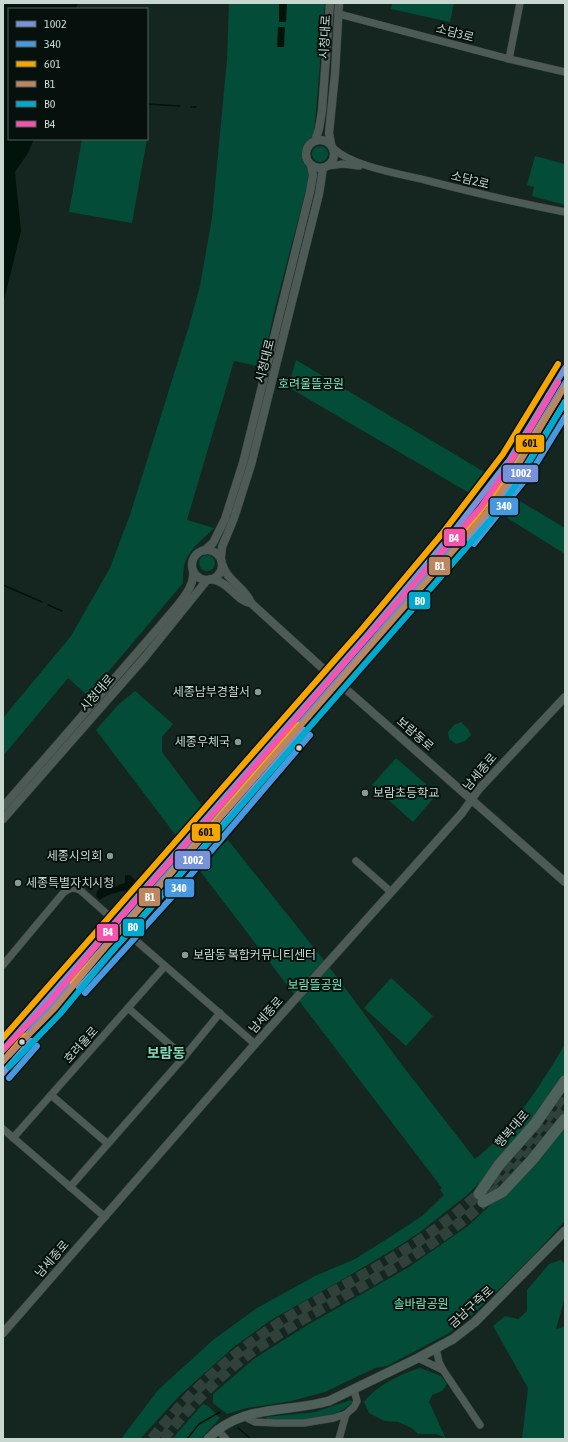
<svg xmlns="http://www.w3.org/2000/svg" width="568" height="1442" viewBox="0 0 568 1442" font-family="'Asap Condensed','Noto Sans KR',sans-serif">
	<style>
		.green { fill: #034c38 }
		.water { fill: #02130b }
		.lines { fill: none; stroke-linecap: round; stroke-linejoin: round }
		.stream { stroke: #02130b; stroke-width: 1.5 }
		.trunk-tunnel { stroke: #30413b; stroke-width: 11; stroke-dasharray: 11 5.5; stroke-linecap: butt }
		.minor-casing { stroke: #323f3a; stroke-width: 8 }
		.tertiary-casing { stroke: #323f3a; stroke-width: 9 }
		.secondary-casing { stroke: #323f3a; stroke-width: 10 }
		.trunk-casing { stroke: #323f3a; stroke-width: 12 }
		.minor { stroke: #4e5a55; stroke-width: 7 }
		.tertiary { stroke: #4e5a55; stroke-width: 8 }
		.secondary { stroke: #4f5f59; stroke-width: 9 }
		.trunk { stroke: #4c625a; stroke-width: 11 }
		.bus-1-casing { stroke: #06110d; stroke-width: 9 }
		.bus-2-casing { stroke: #06110d; stroke-width: 9 }
		.bus-3-casing { stroke: #06110d; stroke-width: 9 }
		.bus-4-casing { stroke: #06110d; stroke-width: 9 }
		.bus-5-casing { stroke: #06110d; stroke-width: 9 }
		.bus-6-casing { stroke: #06110d; stroke-width: 9 }
		.bus-1 { stroke: #7692db; stroke-width: 6 }
		.bus-2 { stroke: #4699e1; stroke-width: 6 }
		.bus-3 { stroke: #f7a600; stroke-width: 6 }
		.bus-4 { stroke: #bb8660; stroke-width: 6 }
		.bus-5 { stroke: #00a9ce; stroke-width: 6 }
		.bus-6 { stroke: #f653ac; stroke-width: 6 }
		.poi-dot { fill: #899a93; stroke: #06110d; stroke-width: 1.5 }
		.bus-dot { fill: #c8d8d1; stroke: #06110d; stroke-width: 1.5 }
		.labels { text-anchor: middle; dominant-baseline: central; stroke-width: 4; stroke-linejoin: round; paint-order: stroke }
		.street-label { font-size: 12px; fill: #c8d8d1; stroke: #06110d }
		.park-label { font-size: 12px; fill: #74eabf; stroke: #06110d }
		.poi-label { font-size: 12px; fill: #c8d8d1; stroke: #06110d; text-anchor: end }
		.quarter-label { font-size: 14px; font-weight: bold; fill: #81dab8; stroke: #06110d }
		.line-badge { stroke: #06110d; stroke-width: 1.5 }
		.badge-label { font-size: 11px; text-anchor: middle; font-weight: bold; fill: #fff }
		.pale-badge-label { font-size: 11px; text-anchor: middle; font-weight: bold; fill: #111 }
	</style>
	<rect width="100%" height="100%" fill="#152620"/>
	<!-- green -->
	<g class="green">
		<path d="M229,3H325L314,134C302,146 297,156 309,171L308,182L274,312L262,367L234,361L187,520L214,528C204,538 187,551 184,566C183,572 183,577 183,583L88,696L68,678L3,756V718L71,636L110,568L130,515L189,326L200,286L212,218L227,59Z"/>
		<path d="M392,3H454L450,22L391,9Z"/>
		<path d="M82,139H147L132,223L69,212Z"/>
		<circle cx="320" cy="154" r="8"/>
		<path d="M535,156L565,164V205L532,196L534,187L527,185Z"/>
		<path d="M296,360L486,473L471,494L288,387Z"/>
		<path d="M518,500L565,528V554L507,518Z"/>
		<circle cx="207" cy="563" r="8"/>
		<path d="M135,691L173,724L162,737V752L204,808L177,837L96,730L118,705Z"/>
		<path d="M461,722L468,729L471,735L465,741L456,744L449,739L448,732L454,725Z"/>
		<path d="M396,758L437,794L413,822L372,785Z"/>
		<path d="M228,840L334,973L402,1065L475,1159C512,1131 542,1083 565,1044V1074L553,1094L489,1173L467,1195L420,1232L399,1246L347,1277L271,1320L235,1346L179,1396L140,1439H121L158,1390L213,1340L257,1308L315,1276L355,1259L387,1239L422,1216L444,1195L440,1190L442,1188L197,867Z"/>
		<path d="M391,978L433,1016L406,1046L364,1008Z"/>
		<path d="M565,1124V1221L532,1257L494,1294L469,1318L449,1333L387,1366L375,1368L325,1392L291,1401L247,1408L227,1414L213,1403V1394L255,1358L306,1326L409,1267L468,1226L499,1197Z"/>
		<path d="M561,1260L565,1265V1297L556,1329L565,1327V1439H522L528,1388L493,1326L505,1316L518,1319L527,1311V1290L549,1264Z"/>
		<path d="M420,1368L441,1376L447,1384L442,1391L432,1395L429,1402L446,1439H444V1437L436,1434H418L412,1428L398,1422L384,1421L369,1413L364,1402C376,1386 400,1374 420,1368Z"/>
		<path d="M351,1400L352,1402C337,1422 290,1420 267,1420L266,1417L315,1412Z"/>
		<path d="M203,1404L208,1406L220,1418L201,1439H172Z"/>
	</g>
	<!-- water -->
	<g class="water">
		<path d="M3,3H78L76,9H9V139H34L28,153L15,172L21,231L3,304Z"/>
		<path d="M279,3H287L286,22H279Z"/>
		<path d="M278,27H285L284,47H277Z"/>
		<path d="M125,875H130L137,882V886L133,891C127,889 104,895 100,900L96,896L97,891L103,886H116L125,883Z"/>
	</g>
	<g class="lines">
		<!-- stream -->
		<g class="stream">
			<path d="M147,104L180,106"/>
			<path d="M191,107H196"/>
			<path d="M3,585L42,602"/>
			<path d="M48,605L62,611"/>
			<path d="M238,1428L251,1439"/>
			<path d="M187,1439L199,1424L220,1412"/>
		</g>
		<!-- trunk-tunnel -->
		<g class="trunk-tunnel">
			<path d="M152,1439C183,1401 218,1366 259,1337C300,1307 348,1285 391,1259C415,1244 437,1229 458,1212C500,1178 534,1136 565,1093"/>
			<path d="M163,1439C192,1403 227,1367 266,1342C332,1299 406,1267 467,1217C504,1186 537,1147 565,1107"/>
		</g>
		<!-- minor casing -->
		<g class="minor-casing">
			<g id="minor">
				<path d="M339,14L509,59L565,72"/>
				<path d="M509,59L520,3"/>
				<path d="M333,148C351,166 400,174 425,180C471,192 518,203 565,212"/>
				<path d="M328,166L343,164L359,166"/>
				<path d="M356,861L391,892"/>
				<path d="M133,938L255,1044"/>
				<path d="M3,965L64,892C70,888 73,887 80,890L116,922"/>
				<path d="M128,1008L184,1057"/>
				<path d="M51,1095L107,1143"/>
				<path d="M3,1129L105,1217"/>
				<path d="M13,1138L165,966"/>
				<path d="M70,1187L184,1057L220,1013"/>
				<path d="M418,1358L443,1370L439,1362L436,1348"/>
				<path d="M443,1370L480,1425"/>
				<path d="M243,1416L255,1422L276,1423H304L334,1418L346,1414"/>
				<path d="M217,1429L226,1439"/>
				<path d="M339,1439L346,1414L354,1407L357,1401L354,1390"/>
			</g>
		</g>
		<!-- tertiary casing -->
		<g class="tertiary-casing">
			<g id="tertiary">
				<circle cx="320" cy="154" r="14"/>
				<path d="M315,141L319,129L322,111L330,3"/>
				<path d="M331,144L329,133L335,74L339,3"/>
				<circle cx="207" cy="565" r="15"/>
				<path d="M205,550L213,543L225,519L243,463L310,192L313,175L311,165"/>
				<path d="M221,557L222,547L234,518L251,465L319,194L323,168"/>
				<path d="M223,566C227,581 246,588 251,603"/>
				<path d="M211,579C230,582 237,602 251,603"/>
				<path d="M251,603L331,676L565,882"/>
				<path d="M3,807L161,625C172,611 196,589 193,571"/>
				<path d="M3,819L145,657L207,580"/>
				<path d="M3,1050L296,715L369,633L447,540L510,459L565,368"/>
				<path d="M3,1073L119,945L235,813L310,723L384,642L524,469L565,402"/>
				<path d="M3,1333L255,1044L462,813L479,789L565,697"/>
			</g>
		</g>
		<!-- secondary casing -->
		<g class="secondary-casing">
			<path id="secondary" d="M208,1439C240,1404 287,1413 329,1401L418,1358L453,1339L475,1322L565,1231"/>
		</g>
		<!-- trunk casing -->
		<g class="trunk-casing">
			<g id="trunk">
				<path d="M479,1194L499,1165L535,1124L565,1081"/>
				<path d="M483,1202L502,1192L532,1160L565,1119"/>
			</g>
		</g>
		<!-- minor -->
		<use href="#minor" class="minor"/>
		<!-- tertiary -->
		<use href="#tertiary" class="tertiary"/>
		<!-- secondary -->
		<use href="#secondary" class="secondary"/>
		<!-- trunk -->
		<use href="#trunk" class="trunk"/>
		<!-- bus-1 casing -->
		<g class="bus-1-casing">
			<g id="bus-1">
				<path d="M468,539L524,469L565,402"/>
				<path d="M79,988L165,892L304,730"/>
				<path d="M3,1050L369,633L447,540L510,459L565,368"/>
				<path d="M3,1073L31,1041"/>
			</g>
		</g>
		<!-- bus-2 casing -->
		<g class="bus-2-casing">
			<g id="bus-2">
				<path d="M474,544L530,474L565,417"/>
				<path d="M85,993L171,898L310,735"/>
				<path d="M9,1055L375,638L453,545L516,464L565,383"/>
				<path d="M9,1078L37,1046"/>
			</g>
		</g>
		<!-- bus-3 casing -->
		<g class="bus-3-casing">
			<g id="bus-3">
				<path d="M462,534L517,464L558,398"/>
				<path d="M73,983L159,887L298,725"/>
				<path d="M3,1038L363,628L441,535L503,454L558,364"/>
				<path d="M3,1061L25,1036"/>
			</g>
		</g>
		<!-- bus-4 casing -->
		<g class="bus-4-casing">
			<path id="bus-4" d="M3,1061L54,1009L107,945L226,811L487,512L508,482L565,386"/>
		</g>
		<!-- bus-5 casing -->
		<g class="bus-5-casing">
			<path id="bus-5" d="M9,1067L60,1014L113,950L232,816L493,517L515,486L565,402"/>
		</g>
		<!-- bus-6 casing -->
		<g class="bus-6-casing">
			<path id="bus-6" d="M3,1050L48,1004L101,940L220,806L481,507L501,478L558,382"/>
		</g>
		<!-- bus-1 -->
		<use href="#bus-1" class="bus-1"/>
		<!-- bus-2 -->
		<use href="#bus-2" class="bus-2"/>
		<!-- bus-3 -->
		<use href="#bus-3" class="bus-3"/>
		<!-- bus-4 -->
		<use href="#bus-4" class="bus-4"/>
		<!-- bus-5 -->
		<use href="#bus-5" class="bus-5"/>
		<!-- bus-6 -->
		<use href="#bus-6" class="bus-6"/>
	</g>
	<!-- markers -->
	<g class="poi-dot">
		<circle cx="258" cy="692" r="4"/>
		<circle cx="238" cy="742" r="4"/>
		<circle cx="365" cy="793" r="4"/>
		<circle cx="110" cy="856" r="4"/>
		<circle cx="18" cy="883" r="4"/>
		<circle cx="185" cy="955" r="4"/>
	</g>
	<g class="bus-dot">
		<circle cx="299" cy="748" r="3.5"/>
		<circle cx="22" cy="1042" r="3.5"/>
	</g>
	<g class="labels">
		<!-- street labels -->
		<g class="street-label">
			<text transform="translate(455 33) rotate(15)">소담3로</text>
			<text transform="translate(325 37) rotate(-87)">시청대로</text>
			<text transform="translate(470 180) rotate(14)">소담2로</text>
			<text transform="translate(265 361) rotate(-76)">시청대로</text>
			<text transform="translate(97 693) rotate(-49)">시청대로</text>
			<text transform="translate(415 734) rotate(41)">보람동로</text>
			<text transform="translate(480 772) rotate(-50)">남세종로</text>
			<text transform="translate(266 1015) rotate(-48)">남세종로</text>
			<text transform="translate(81 1045) rotate(-48)">호려울로</text>
			<text transform="translate(512 1129) rotate(-49)">행복대로</text>
			<text transform="translate(52 1259) rotate(-49)">남세종로</text>
			<text transform="translate(471 1307) rotate(-42)">금남구즉로</text>
		</g>
		<!-- park labels -->
		<g class="park-label">
			<text x="311" y="384">호려울뜰공원</text>
			<text x="315" y="985">보람뜰공원</text>
			<text x="421" y="1304">솔바람공원</text>
		</g>
		<!-- poi labels -->
		<g class="poi-label">
			<text x="250" y="692">세종남부경찰서</text>
			<text x="230" y="742">세종우체국</text>
			<text x="373" y="793" text-anchor="start">보람초등학교</text>
			<text x="102" y="856">세종시의회</text>
			<text x="26" y="883" text-anchor="start">세종특별자치시청</text>
			<text x="193" y="955" text-anchor="start">보람동 복합커뮤니티센터</text>
		</g>
		<!-- quarter labels -->
		<g class="quarter-label">
			<text x="166" y="1053">보람동</text>
		</g>
	</g>
	<g class="line-badge">
		<rect x="515" y="434" width="30" height="19" rx="4" fill="#f7a600"/>
		<rect x="502" y="464" width="37" height="19" rx="4" fill="#7692db"/>
		<rect x="489" y="497" width="30" height="19" rx="4" fill="#4699e1"/>
		<rect x="443" y="528" width="23" height="19" rx="4" fill="#f653ac"/>
		<rect x="428" y="556" width="23" height="20" rx="4" fill="#bb8660"/>
		<rect x="408" y="591" width="23" height="19" rx="4" fill="#00a9ce"/>
		<rect x="191" y="823" width="30" height="19" rx="4" fill="#f7a600"/>
		<rect x="174" y="850" width="37" height="20" rx="4" fill="#7692db"/>
		<rect x="164" y="878" width="31" height="20" rx="4" fill="#4699e1"/>
		<rect x="138" y="887" width="23" height="20" rx="4" fill="#bb8660"/>
		<rect x="122" y="918" width="23" height="19" rx="4" fill="#00a9ce"/>
		<rect x="96" y="923" width="23" height="19" rx="4" fill="#f653ac"/>
	</g>
	<g class="badge-label">
		<text x="521" y="477">1002</text>
		<text x="504" y="510">340</text>
		<text x="454" y="542">B4</text>
		<text x="440" y="570">B1</text>
		<text x="420" y="605">B0</text>
		<text x="193" y="864">1002</text>
		<text x="179" y="892">340</text>
		<text x="150" y="901">B1</text>
		<text x="133" y="931">B0</text>
		<text x="108" y="936">B4</text>
	</g>
	<g class="pale-badge-label">
		<text x="530" y="447">601</text>
		<text x="206" y="836">601</text>
	</g>
	<!-- border -->
	<rect width="568" height="1442" fill="none" stroke="#c8d8d1" stroke-width="8"/>
	<!-- legend -->
	<rect x="8" y="8" width="140" height="132" fill="#06110d" stroke="#54615b"/>
	<rect x="16" y="21" width="20" height="6" fill="#7692db" stroke="#54615b"/>
	<text x="44" y="28" font-size="12" fill="#c8d8d1">1002</text>
	<rect x="16" y="41" width="20" height="6" fill="#4699e1" stroke="#54615b"/>
	<text x="44" y="48" font-size="12" fill="#c8d8d1">340</text>
	<rect x="16" y="61" width="20" height="6" fill="#f7a600" stroke="#54615b"/>
	<text x="44" y="68" font-size="12" fill="#c8d8d1">601</text>
	<rect x="16" y="81" width="20" height="6" fill="#bb8660" stroke="#54615b"/>
	<text x="44" y="88" font-size="12" fill="#c8d8d1">B1</text>
	<rect x="16" y="101" width="20" height="6" fill="#00a9ce" stroke="#54615b"/>
	<text x="44" y="108" font-size="12" fill="#c8d8d1">B0</text>
	<rect x="16" y="121" width="20" height="6" fill="#f653ac" stroke="#54615b"/>
	<text x="44" y="128" font-size="12" fill="#c8d8d1">B4</text>
</svg>
